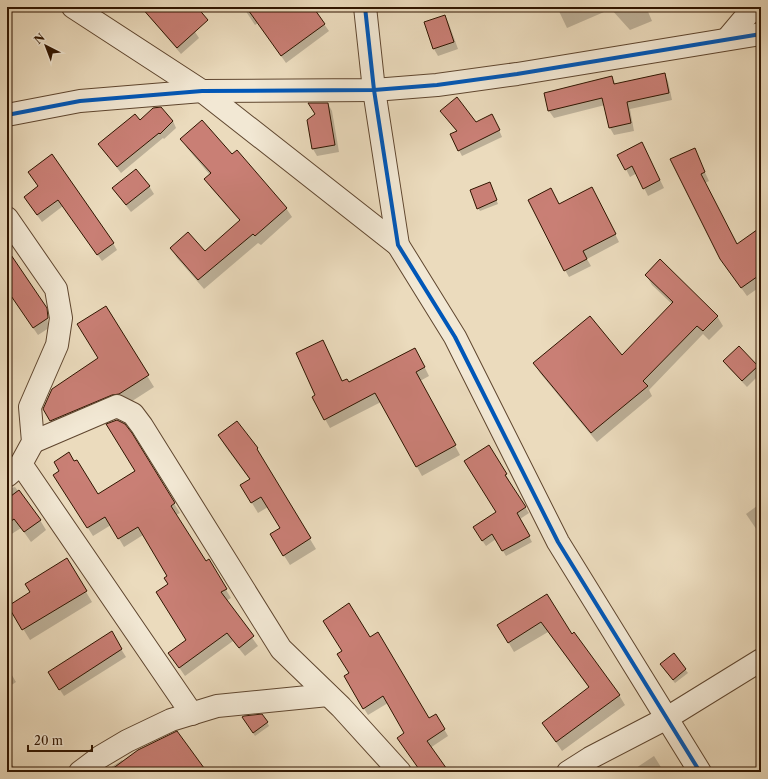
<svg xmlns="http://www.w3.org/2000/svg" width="768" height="779" viewBox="0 0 768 779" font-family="'Libre Caslon Text',serif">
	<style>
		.shadow { fill: #0003 }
		.building { fill: #c97f75; stroke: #301500 }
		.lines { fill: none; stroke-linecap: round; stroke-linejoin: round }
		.minor-casing { stroke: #5f462f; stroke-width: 24 }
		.minor { stroke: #f2e8d4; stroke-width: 22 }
		.cycleway-casing { stroke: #f2e8d4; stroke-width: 6 }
		.cycleway { stroke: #0057b8; stroke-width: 4 }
	</style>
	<rect width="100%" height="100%" fill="#ebdbbd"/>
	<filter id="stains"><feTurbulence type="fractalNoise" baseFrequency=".005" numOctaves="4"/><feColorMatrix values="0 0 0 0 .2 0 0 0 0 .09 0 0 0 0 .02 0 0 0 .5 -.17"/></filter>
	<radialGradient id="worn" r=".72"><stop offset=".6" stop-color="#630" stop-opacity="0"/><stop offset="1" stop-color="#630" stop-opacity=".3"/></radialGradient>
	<!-- shadow -->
	<g class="shadow">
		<path d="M141,7H174L195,32L199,38L181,54Z"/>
		<path d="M243,7H312L329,31L286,63L258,23L255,25Z"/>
		<path d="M557,7H646L652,21L630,30L611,9L567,28Z"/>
		<path d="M445,16L449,24L458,49L438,56L434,49L425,23Z"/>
		<path d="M664,74L668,81L672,100L630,109L634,131L614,135L610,128L605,105L554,118L549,111L612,78L616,85Z"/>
		<path d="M761,93V100L758,95Z"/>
		<path d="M328,104L332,111L339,152L317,156L313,149L308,120Z"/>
		<path d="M441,111L476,123L495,121L502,137L462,156L451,135L457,132Z"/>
		<path d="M139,121H173L176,128L164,139L163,138L121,173L99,144Z"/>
		<path d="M182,139L232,156L286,208L292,217L261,245L258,243L204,289L177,258L171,249L205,253L240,221L211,188L205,179L210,175L187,148Z"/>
		<path d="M694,149L709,181L705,183L737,246L761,229V286L747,296L727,268Z"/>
		<path d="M646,151L664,188L648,196L637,173L630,177L619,155Z"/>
		<path d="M29,172L113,243L117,250L102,261L63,206L42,222L29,204L39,187Z"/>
		<path d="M149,186L154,194L131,212L113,189Z"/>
		<path d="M491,187L498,204L480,211L478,208Z"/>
		<path d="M596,195L619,242L587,259L591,266L569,277L565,270L559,205Z"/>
		<path d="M7,251L46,309L48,323H50L49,314L50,317L52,326L38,335L7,290Z"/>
		<path d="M646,275L717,316L723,326L709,340L703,334L649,390L652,396L597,442L540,373L535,364L622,356L672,304L652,285Z"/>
		<path d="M105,308L154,387L126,405L57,432L44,410L99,358Z"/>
		<path d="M420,358L429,376L420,381L460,455L422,476L381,402L330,428L325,419L342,382L349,384Z"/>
		<path d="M724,361L757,366L761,373L747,387L729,368Z"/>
		<path d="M761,411V424L756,416Z"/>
		<path d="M131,434L180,513L176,515L206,562L208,561L231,598L226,601L258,646L245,656L233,641L185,676L169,653L187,640L169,584L168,576L143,535L124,547L111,525L93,536L60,484L98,495L136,471Z"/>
		<path d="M219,436L257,449L263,459H262L316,549L290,565L271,535L281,529L268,507L258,513L241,485L250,480L225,446Z"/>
		<path d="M488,447L509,480L508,481L529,513L520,519L532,542L506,556L496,539L486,546L477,533L497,513Z"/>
		<path d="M15,487L40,520L46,530L31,542L21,528L10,535L7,531V489Z"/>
		<path d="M761,503V536L746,514Z"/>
		<path d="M67,560L92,602L30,640L9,606L32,592Z"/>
		<path d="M547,595L572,636L619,695L625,705L562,751L543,723L589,688L548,632L514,652L504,635Z"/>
		<path d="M111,633L126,657L64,696L49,673Z"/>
		<path d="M370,638L428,720L444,729L448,736L430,748L448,772H422L405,733L388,703L368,715L345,677L350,674Z"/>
		<path d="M674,655L688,673L675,683L663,668Z"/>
		<path d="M7,667L16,682L7,688Z"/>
		<path d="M245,721L267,722L269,726L255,736Z"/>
		<path d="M654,756L664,772H630Z"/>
		<path d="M7,757L17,772H7Z"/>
		<path d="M122,760L124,762L206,772H104Z"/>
		<path d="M602,767L605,772H594Z"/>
	</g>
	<!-- building -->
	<g class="building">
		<path d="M141,7H197L208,20L177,48Z"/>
		<path d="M246,7H313L325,24L281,56Z"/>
		<path d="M445,15L454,42L433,49L424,22Z"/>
		<path d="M665,73L669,93L627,102L631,123L609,128L602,98L548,111L544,93L612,76L614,84Z"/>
		<path d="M457,97L476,122L492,114L500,130L458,151L450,134L457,131L440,111Z"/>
		<path d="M308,103H328L335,145L312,149L307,120L315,114Z"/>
		<path d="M161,107L173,121L160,134L159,133L117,167L98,144L135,114L140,120L153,108Z"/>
		<path d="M202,120L232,154L237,150L287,208L255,236L253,234L198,280L170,248L188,232L205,251L240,220L204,179L211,173L180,139Z"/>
		<path d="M642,142L660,180L643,189L632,166L625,170L617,155Z"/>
		<path d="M695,148L705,172L701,174L737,244L761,227V274L741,288L720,259L670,159Z"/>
		<path d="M52,154L114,243L97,255L58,200L37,215L24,197L38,186L28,172Z"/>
		<path d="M136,169L150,186L126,205L112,188Z"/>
		<path d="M490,182L497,200L477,209L470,190Z"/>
		<path d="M592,187L616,234L583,251L587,259L564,271L528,200L551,188L559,204Z"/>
		<path d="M7,249L47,308L48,318L33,328L7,290Z"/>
		<path d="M660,259L718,316L703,331L697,326L643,381L648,386L591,433L533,363L590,316L622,355L673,302L645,275Z"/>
		<path d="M106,306L149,375L119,394L112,395L50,421L43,409L52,389L98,358L77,324Z"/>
		<path d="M323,340L342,381L347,379L349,382L415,348L425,367L416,372L456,445L416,467L375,393L324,420L312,397L315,395L296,353Z"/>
		<path d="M739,346L758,366L742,381L723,361Z"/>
		<path d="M117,420L125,424L132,433L175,503L171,506L206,561L209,559L227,589L221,592L254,636L239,648L227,633L179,668L168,653L186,640L156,592L168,584L164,578L167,576L138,527L118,539L105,517L87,528L53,475L59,471L54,462L69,452L74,461L77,460L98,494L135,471L106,424Z"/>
		<path d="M237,421L258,448L257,449L311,538L283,556L270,534L280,528L261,497L251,503L240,485L250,479L218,435Z"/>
		<path d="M489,445L507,474L505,475L526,507L517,513L530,536L502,551L492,534L482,541L473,527L496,512L464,461Z"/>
		<path d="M19,490L41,520L24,532L14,519L7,524V499Z"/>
		<path d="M67,558L87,591L22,630L8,606L30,592L25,584Z"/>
		<path d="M547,594L572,634L574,632L620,695L556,742L542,723L589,687L541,622L508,643L497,625Z"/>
		<path d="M349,603L370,637L378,632L429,718L436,714L445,729L427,741L449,772H421L397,738L404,733L383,696L363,709L344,676L349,673L337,654L342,651L323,621Z"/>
		<path d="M112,631L122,649L59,690L48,672Z"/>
		<path d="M674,653L686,669L673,680L660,664Z"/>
		<path d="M262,714L268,722L253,733L242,717L244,716Z"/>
		<path d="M177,731L207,772H108L138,750Z"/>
	</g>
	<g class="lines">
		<!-- minor casing -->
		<g class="minor-casing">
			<g id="minor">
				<path d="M73,7L202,91L398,245"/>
				<path d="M365,7L374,90L398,245L455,337L558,542L700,772"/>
				<path d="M727,39L754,7"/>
				<path d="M7,115L80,101L202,91L374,90L437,85L517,74L761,34"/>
				<path d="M7,218L56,289L61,318L57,345L30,407L33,442L21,464L7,476"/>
				<path d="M33,442L117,406L133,414L142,426L281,649L341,707L400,772"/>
				<path d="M21,464L192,714"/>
				<path d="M80,772L100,757L127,741L171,720L217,706L328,695"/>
				<path d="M568,772L590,758L667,718L761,660"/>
			</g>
		</g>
		<!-- minor -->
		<use href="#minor" class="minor"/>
		<!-- cycleway casing -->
		<g class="cycleway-casing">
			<g id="cycleway">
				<path d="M365,7L374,90L398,245L455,337L558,542L700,772"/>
				<path d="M7,115L80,101L202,91L374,90L437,85L517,74L761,34"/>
			</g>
		</g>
		<!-- cycleway -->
		<use href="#cycleway" class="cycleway"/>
	</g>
	<!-- margin -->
	<rect width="768" height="779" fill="none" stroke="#ebdbbd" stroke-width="24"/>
	<rect x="8" y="8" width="752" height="763" fill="none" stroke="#301500" stroke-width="2"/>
	<rect x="12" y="12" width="744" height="755" fill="none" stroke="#301500"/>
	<!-- north arrow -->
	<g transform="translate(46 46) rotate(318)" stroke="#f2e8d4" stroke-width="3" paint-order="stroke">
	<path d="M0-3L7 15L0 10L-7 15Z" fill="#301500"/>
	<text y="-6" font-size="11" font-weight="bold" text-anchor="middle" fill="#301500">N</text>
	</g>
	<!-- scale -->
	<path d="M28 745v6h64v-6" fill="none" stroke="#301500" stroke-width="2"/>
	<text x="34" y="745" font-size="12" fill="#301500" stroke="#f2e8d4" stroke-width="3" paint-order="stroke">20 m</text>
	<rect width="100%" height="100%" filter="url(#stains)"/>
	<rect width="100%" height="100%" fill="url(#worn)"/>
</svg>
